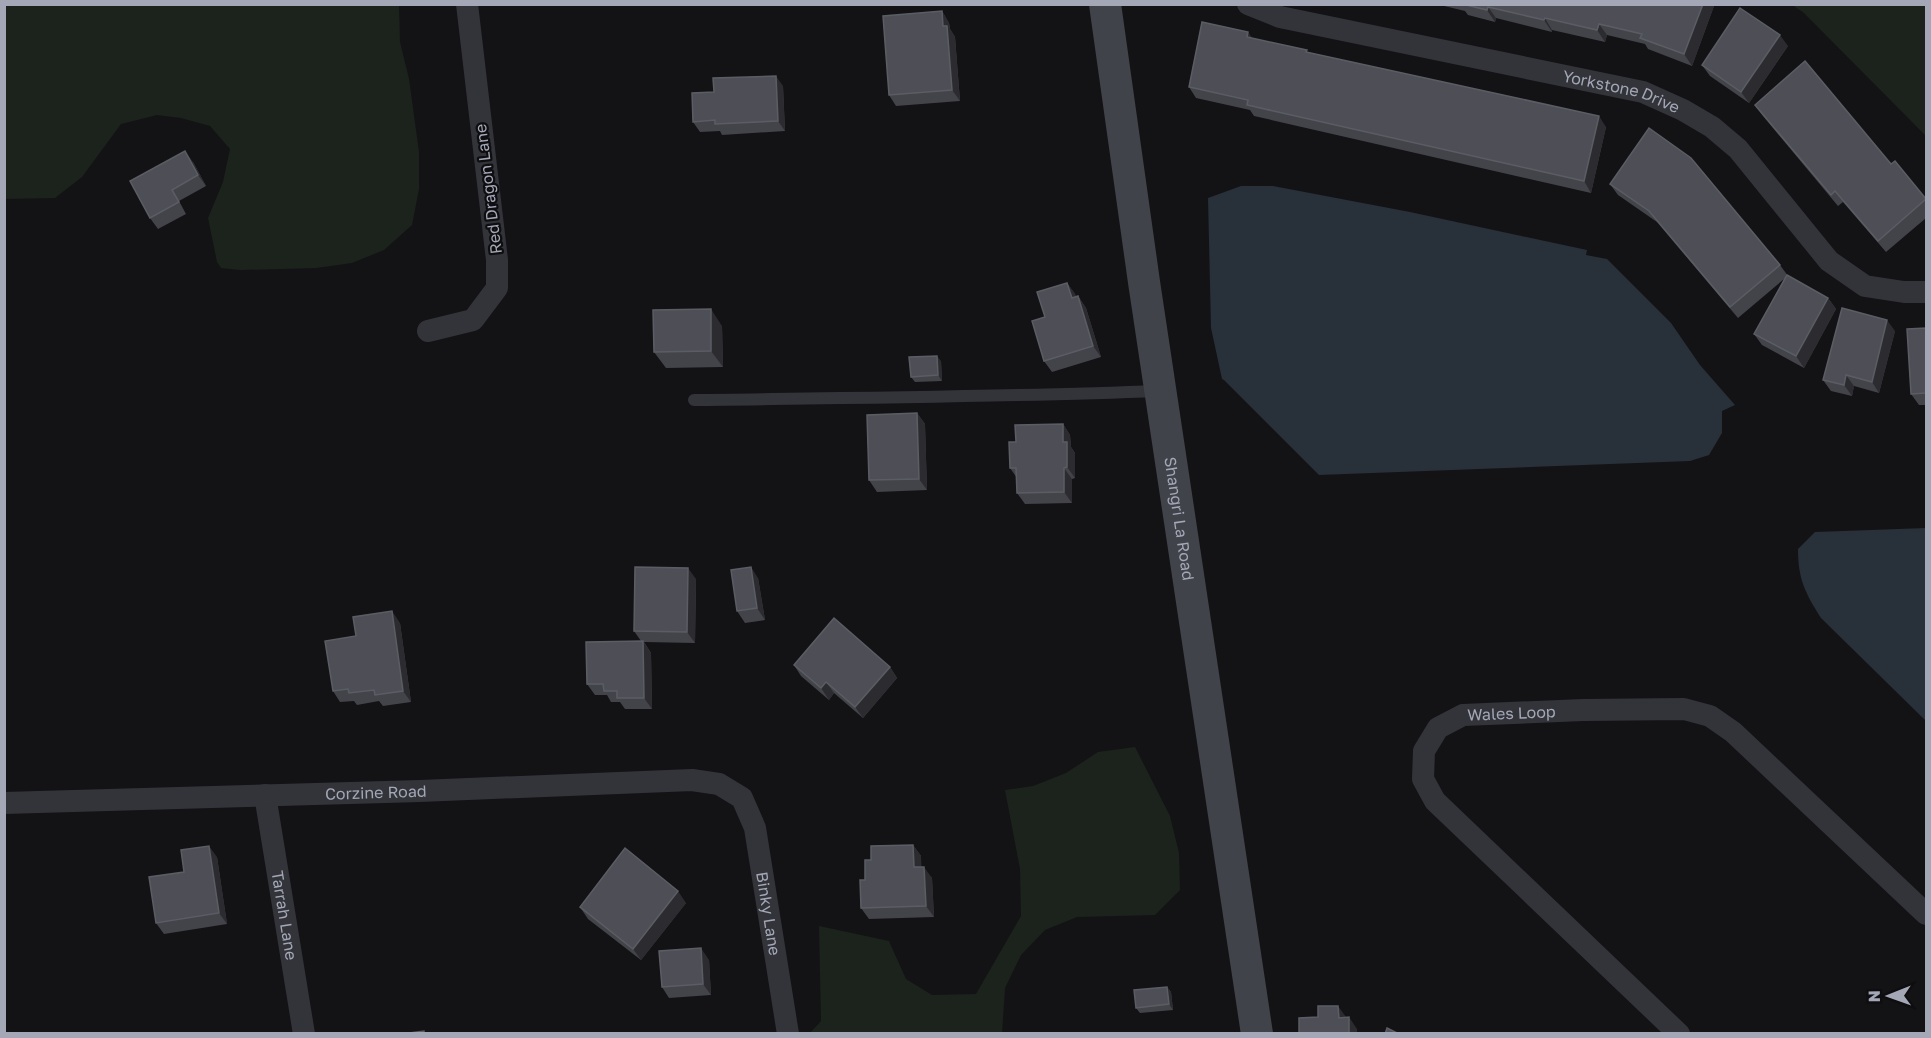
<svg xmlns="http://www.w3.org/2000/svg" width="1931" height="1038" viewBox="0 0 1931 1038" font-family="'Golos Text',sans-serif">
	<style>
		.green { fill: #1b231c }
		.water { fill: #283039 }
		.lines { fill: none; stroke-linecap: round; stroke-linejoin: round }
		.lane { stroke: #33343a; stroke-width: 12 }
		.street { stroke: #33343a; stroke-width: 22 }
		.secondary { stroke: #41434a; stroke-width: 32 }
		.wall { fill: #43444a }
		.shaded-wall { fill: #2c2c30 }
		.building { fill: #4e4f56; stroke: #5b5d65; stroke-width: 1.5 }
		.labels { text-anchor: middle; dominant-baseline: central; stroke-width: 4.5; stroke-linejoin: round; paint-order: stroke }
		.street-label { font-size: 16px; fill: #a3a7b6; stroke: #0e0e10 }
	</style>
	<rect width="100%" height="100%" fill="#131315"/>
	<!-- green -->
	<g class="green">
		<path d="M4,5H399L400,42L409,79L419,152V189L412,225L384,250L352,263L316,268L240,270L221,268L217,262L208,218L223,182L230,149L210,126L181,118L157,115L121,124L82,177L55,198L5,199Z"/>
		<path d="M1792,5H1926V136L1803,12Z"/>
		<path d="M1135,747L1170,816L1179,853L1180,890L1155,915L1077,917L1045,930L1021,955L1005,988L1002,1033H810L821,1021L819,926L889,941L906,979L932,995L976,994L1021,916L1020,869L1005,790L1033,786L1066,773L1098,752Z"/>
	</g>
	<!-- water -->
	<g class="water">
		<path d="M1241,186H1273L1410,212L1587,250L1586,255L1607,259L1671,323L1700,365L1735,405L1722,411V433L1709,455L1690,461L1319,475L1224,380L1222,379L1211,328L1208,198Z"/>
		<path d="M1926,528V721L1821,618C1805,593 1798,579 1798,549L1815,532Z"/>
	</g>
	<g class="lines">
		<!-- lane -->
		<path class="lane" d="M694,400C849,398 1004,397 1159,391"/>
		<!-- street -->
		<g class="street">
			<path id="s1" d="M1248,4L1280,17L1643,92L1683,110L1712,127L1738,149L1829,261L1865,286L1904,292H1926"/>
			<path d="M428,331L473,320L497,288V260L467,4"/>
			<path id="s2" d="M265,795L304,1034"/>
			<path id="s3" d="M4,803L420,791L692,780L719,784L742,798L755,828L788,1034"/>
			<path id="s4" d="M1679,1034L1435,801L1423,779L1424,751L1438,728L1463,715L1583,710L1684,709L1710,716L1733,732L1926,914"/>
		</g>
		<!-- secondary -->
		<path class="secondary" id="s5" d="M1105,4L1144,282L1257,1034"/>
	</g>
	<!-- wall -->
	<g class="wall">
		<path d="M1436,4H1714V6L1692,66L1648,49L1645,44L1607,35L1605,42L1552,30V32L1496,18L1495,22L1468,15L1465,11Z"/>
		<path d="M942,11L949,23L950,29L955,37L960,101L896,106L889,95Z"/>
		<path d="M1253,39L1606,127L1591,193L1254,116L1250,110L1196,98L1189,87Z"/>
		<path d="M1788,46L1749,103L1710,76L1702,65Z"/>
		<path d="M783,86L785,131L722,135L720,131L700,132L693,122L714,92Z"/>
		<path d="M1755,105L1891,164L1926,199V218L1886,252L1843,202L1838,206L1763,116Z"/>
		<path d="M193,162L206,186L179,201L186,214L158,229L150,218Z"/>
		<path d="M1610,184L1780,265L1788,276L1828,298L1836,309L1804,368L1762,345L1754,334L1784,279L1738,318L1657,222L1618,195Z"/>
		<path d="M1067,283L1075,294L1076,297L1078,296L1086,308L1101,357L1052,372L1044,361L1045,317Z"/>
		<path d="M722,326L723,367L666,368L654,352Z"/>
		<path d="M1926,328V405H1919L1911,394Z"/>
		<path d="M1895,331L1879,393L1854,386L1852,396L1831,391L1823,380Z"/>
		<path d="M941,361L942,381L915,382L911,377Z"/>
		<path d="M917,413L925,424L927,490L877,492L869,480Z"/>
		<path d="M1063,424L1070,435L1071,447L1075,453V478L1072,479V503L1025,504L1017,493V478L1010,468L1016,442Z"/>
		<path d="M758,578L765,620L745,623L737,611Z"/>
		<path d="M696,579L695,643L644,642L651,653L652,709H625L620,702H611L607,695H595L587,684L641,641L634,631Z"/>
		<path d="M400,623L411,702L383,706L379,701L357,705L354,701L340,702L333,691L356,636Z"/>
		<path d="M794,665L890,667L897,678L863,718L834,693L829,700L801,676Z"/>
		<path d="M913,845L921,856V867L932,878L934,917L869,919L861,908L865,880L871,860Z"/>
		<path d="M217,857L227,924L164,934L156,923L184,872Z"/>
		<path d="M686,903L641,960L588,919L580,907Z"/>
		<path d="M709,960L711,995L669,998L662,987Z"/>
		<path d="M1167,987L1171,992L1173,1010L1140,1013L1136,1008Z"/>
	</g>
	<!-- shaded-wall -->
	<g class="shaded-wall">
		<path d="M1703,4H1714V6L1692,66L1684,54Z"/>
		<path d="M1488,7L1496,18L1495,22L1487,10Z"/>
		<path d="M942,11L949,23L950,29L955,37L960,101L952,90L943,26Z"/>
		<path d="M1545,18L1552,30V32L1544,20Z"/>
		<path d="M1599,24L1607,35L1605,42L1597,30Z"/>
		<path d="M1248,32L1256,43L1247,37Z"/>
		<path d="M1780,35L1788,46L1749,103L1741,92Z"/>
		<path d="M776,76L783,86L785,131L778,121Z"/>
		<path d="M1599,116L1606,127L1591,193L1584,181Z"/>
		<path d="M185,151L193,162L206,186L198,175Z"/>
		<path d="M1067,283L1075,294L1080,309L1072,298Z"/>
		<path d="M1078,296L1086,308L1101,357L1093,346Z"/>
		<path d="M1828,298L1836,309L1804,368L1796,356Z"/>
		<path d="M711,309L722,326L723,367L711,351Z"/>
		<path d="M1887,320L1895,331L1879,393L1872,382Z"/>
		<path d="M937,356L941,361L942,381L938,375Z"/>
		<path d="M1846,375L1854,386L1852,396L1844,385Z"/>
		<path d="M917,413L925,424L927,490L919,479Z"/>
		<path d="M1063,424L1070,435L1071,447L1075,453V478L1067,467L1063,442Z"/>
		<path d="M1064,468L1072,479V503L1064,492Z"/>
		<path d="M751,567L758,578L765,620L757,608Z"/>
		<path d="M688,568L696,579L695,643L687,632Z"/>
		<path d="M392,611L400,623L411,702L403,691Z"/>
		<path d="M643,641L651,653L652,709L644,698Z"/>
		<path d="M890,667L897,678L863,718L855,707Z"/>
		<path d="M826,682L834,693L829,700L821,688Z"/>
		<path d="M913,845L921,856L922,879L914,867Z"/>
		<path d="M209,846L217,857L227,924L219,913Z"/>
		<path d="M924,867L932,878L934,917L926,906Z"/>
		<path d="M678,891L686,903L641,960L633,949Z"/>
		<path d="M701,948L709,960L711,995L703,984Z"/>
		<path d="M1167,987L1171,992L1173,1010L1169,1004Z"/>
		<path d="M1338,1006L1346,1017V1029L1339,1018Z"/>
		<path d="M1349,1017L1357,1029V1034H1349Z"/>
	</g>
	<!-- building -->
	<g class="building">
		<path d="M1462,4H1703L1684,54L1640,38L1642,34L1599,24L1597,30L1545,18L1544,20L1488,7L1487,10Z"/>
		<path d="M1740,8L1780,35L1741,92L1702,65Z"/>
		<path d="M942,11L943,26H947L952,90L889,95L883,16Z"/>
		<path d="M1202,22L1248,32L1247,37L1307,50L1306,52L1599,116L1584,181L1247,105L1248,100L1189,87Z"/>
		<path d="M1805,61L1891,164L1895,161L1926,199L1878,241L1835,191L1831,195L1755,105Z"/>
		<path d="M776,76L778,121L715,124V120L693,122L692,93L714,92L713,78Z"/>
		<path d="M1649,128L1691,158L1780,265L1730,307L1649,211L1610,184Z"/>
		<path d="M185,151L198,175L172,190L179,202L150,218L130,181Z"/>
		<path d="M1787,275L1828,298L1796,356L1754,334Z"/>
		<path d="M1067,283L1072,298L1078,296L1093,346L1044,361L1032,321L1045,317L1037,292Z"/>
		<path d="M1842,308L1887,320L1872,382L1846,375L1844,385L1823,380Z"/>
		<path d="M711,309V351L654,352L653,310Z"/>
		<path d="M1926,328V393L1911,394L1907,329Z"/>
		<path d="M937,356L938,375L911,377L909,357Z"/>
		<path d="M917,413L919,479L869,480L867,415Z"/>
		<path d="M1063,424V442H1067V467L1064,468V492L1017,493L1016,468H1010L1009,442H1016L1015,425Z"/>
		<path d="M635,567L688,568L687,632L634,631Z"/>
		<path d="M751,567L757,608L737,611L731,570Z"/>
		<path d="M392,611L403,691L375,695L374,690L349,693L348,689L333,691L325,641L356,636L353,617Z"/>
		<path d="M834,618L890,667L855,707L826,682L821,688L794,665Z"/>
		<path d="M643,641L644,698H617V691H604L603,684H587L586,642Z"/>
		<path d="M913,845L914,867H924L926,906L861,908L860,880H865V860H871V846Z"/>
		<path d="M209,846L219,913L156,923L149,877L184,872L181,850Z"/>
		<path d="M625,848L678,891L633,949L580,907Z"/>
		<path d="M701,948L703,984L662,987L659,951Z"/>
		<path d="M1167,987L1169,1004L1136,1008L1134,990Z"/>
		<path d="M1318,1006H1338L1339,1018L1349,1017V1034H1299V1018L1318,1017Z"/>
		<path d="M1387,1028L1399,1034H1385Z"/>
		<path d="M424,1031V1034H401Z"/>
	</g>
	<g class="labels">
		<!-- street labels -->
		<g class="street-label">
			<text stroke="none"><textPath href="#s1" startOffset="384">Yorkstone Drive</textPath></text>
			<text transform="translate(488 189) rotate(-97)">Red Dragon Lane</text>
			<text stroke="none"><textPath href="#s5" startOffset="520">Shangri La Road</textPath></text>
			<text stroke="none"><textPath href="#s4" startOffset="494">Wales Loop</textPath></text>
			<text stroke="none"><textPath href="#s3" startOffset="372">Corzine Road</textPath></text>
			<text stroke="none"><textPath href="#s2" startOffset="122">Tarrah Lane</textPath></text>
			<text stroke="none"><textPath href="#s3" startOffset="862">Binky Lane</textPath></text>
		</g>
	</g>
	<!-- border -->
	<rect width="1931" height="1038" fill="none" stroke="#a3a7b6" stroke-width="12"/>
	<!-- north arrow -->
	<g transform="translate(1889 996) rotate(269)" stroke="#0e0e10" stroke-width="4.5" paint-order="stroke">
	<path d="M0-4.5L10 22L0 15L-10 22Z" fill="#a3a7b6"/>
	<text y="-9" font-size="16" font-weight="bold" text-anchor="middle" fill="#a3a7b6">N</text>
	</g>
</svg>
